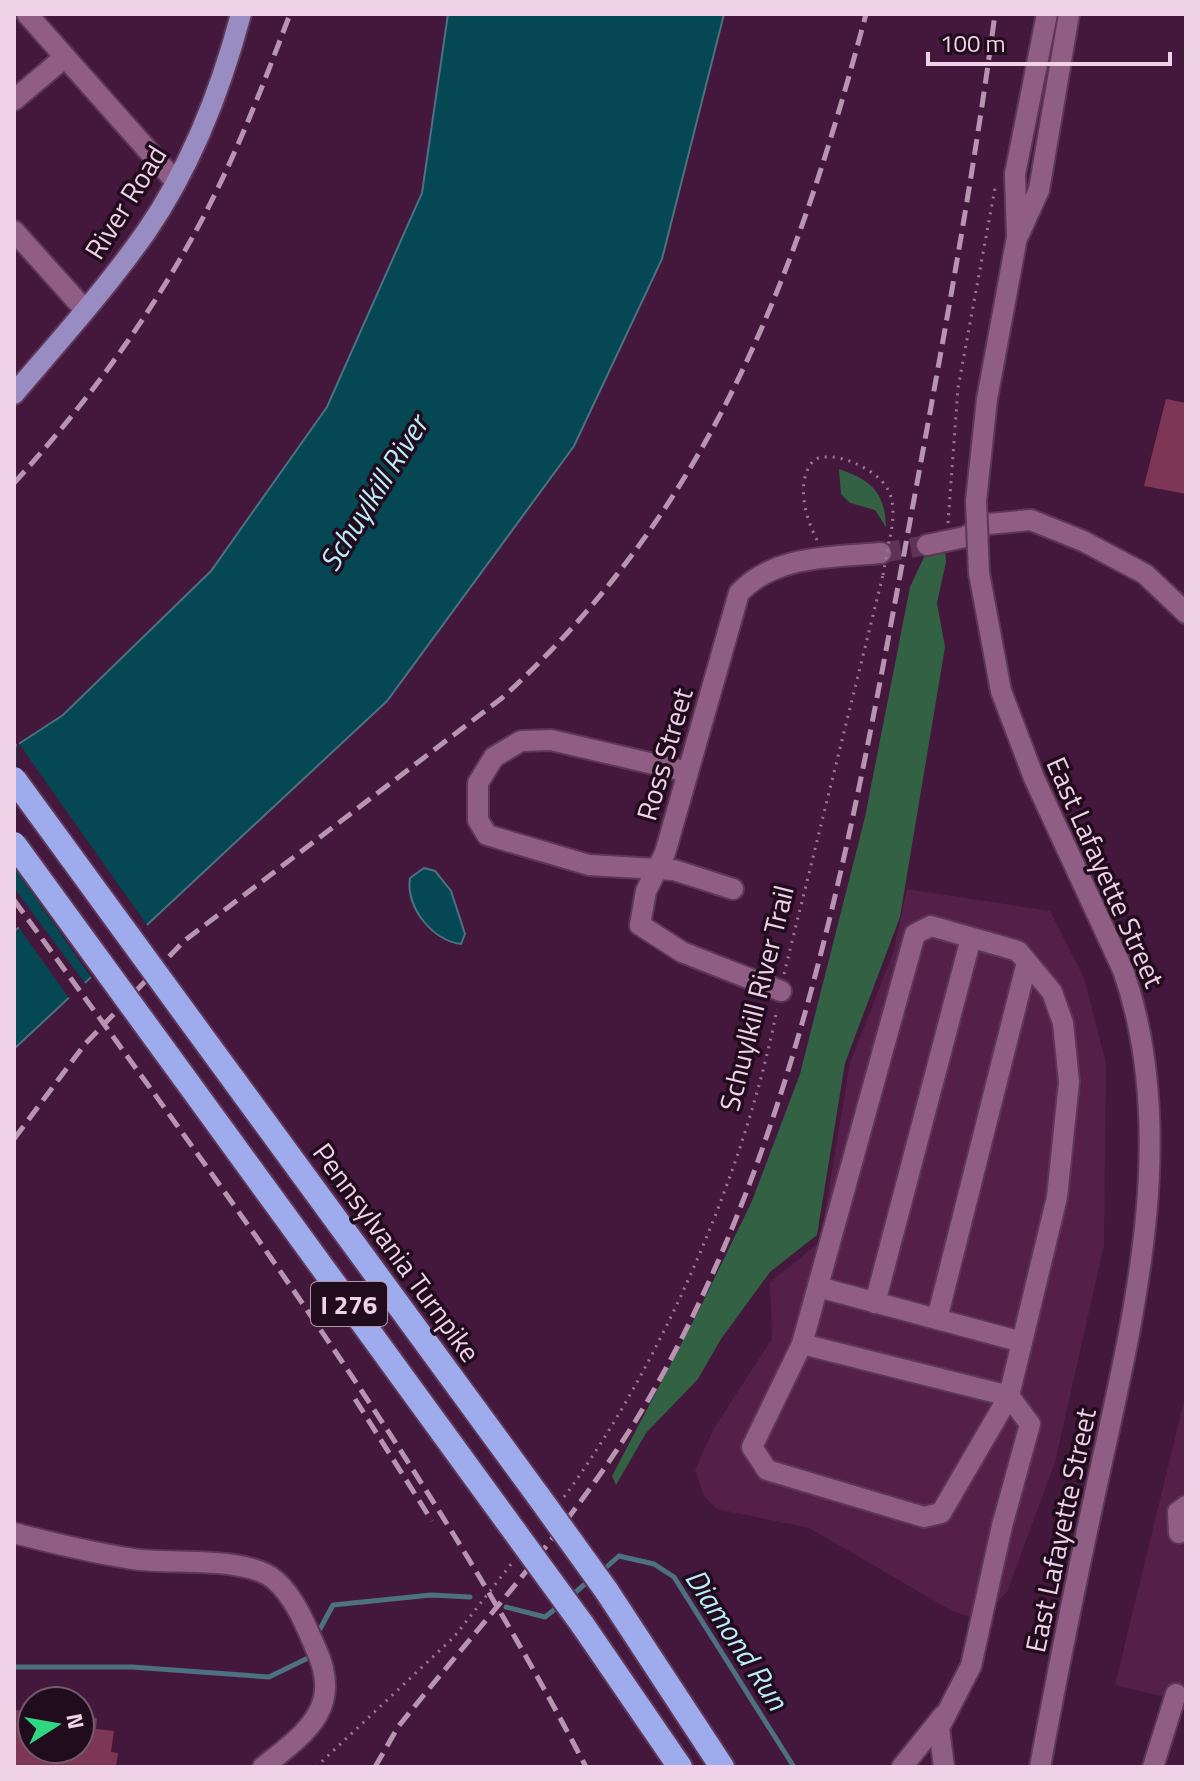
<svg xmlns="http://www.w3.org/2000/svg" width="1200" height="1781" viewBox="0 0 1200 1781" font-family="'Titillium Web',sans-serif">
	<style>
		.built { fill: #54204a }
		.green { fill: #336144 }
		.water { fill: #054753; stroke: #4c7180; stroke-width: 2 }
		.pier { fill: #44173c }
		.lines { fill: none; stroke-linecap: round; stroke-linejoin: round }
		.stream { stroke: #4c7180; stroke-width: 5 }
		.building { fill: #7d3755 }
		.minor-tunnel { stroke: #5e3356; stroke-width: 20; stroke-dasharray: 20 10; stroke-linecap: butt }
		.minor-casing { stroke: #5d3756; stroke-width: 24 }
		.major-casing { stroke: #5d3756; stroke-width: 24 }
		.highway-casing { stroke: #5d3756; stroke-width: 28 }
		.path { stroke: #9d7895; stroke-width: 3; stroke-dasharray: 2 6; stroke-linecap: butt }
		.minor { stroke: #905d84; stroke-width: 20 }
		.major { stroke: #988cc2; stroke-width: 20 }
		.highway { stroke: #9eabec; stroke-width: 24 }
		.rail { stroke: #b794af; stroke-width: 5; stroke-dasharray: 16 8; stroke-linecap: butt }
		.minor-bridge-casing { stroke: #5d3756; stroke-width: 24; stroke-linecap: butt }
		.highway-bridge-casing { stroke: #5d3756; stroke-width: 28; stroke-linecap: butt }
		.path-bridge { stroke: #9d7895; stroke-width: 3; stroke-dasharray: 2 6; stroke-linecap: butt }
		.minor-bridge { stroke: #905d84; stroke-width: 20 }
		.highway-bridge { stroke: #9eabec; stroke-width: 24 }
		.labels { text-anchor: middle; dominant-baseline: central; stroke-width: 7; stroke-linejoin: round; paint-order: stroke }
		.shield { fill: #200c1c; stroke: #b297ab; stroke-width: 2 }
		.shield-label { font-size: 26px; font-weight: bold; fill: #f0d2e8 }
		.street-label { font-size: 28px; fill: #f0d2e8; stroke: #200c1c }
		.water-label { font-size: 30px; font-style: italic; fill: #baecf9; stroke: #200c1c }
	</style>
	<rect width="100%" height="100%" fill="#44173c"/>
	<!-- built -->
	<g class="built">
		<path d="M907,889L1050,911L1084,978L1106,1063L1104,1245L1055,1462L1007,1592L981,1620L954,1612L809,1528L717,1509L704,1496L695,1470L714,1428L772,1339L770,1282L820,1242L850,1063L893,953Z"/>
		<path d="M1186,1393V1702L1115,1685Z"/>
	</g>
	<!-- green -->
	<g class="green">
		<path d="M839,469C871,480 885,492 886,527L875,510L850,503L841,494Z"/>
		<path d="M945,549L946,562L937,603L945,647L900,917L845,1063L817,1235L770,1272L721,1339L698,1379L646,1433L616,1485L612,1476L698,1312L752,1201L800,1074L865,817L910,587L926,553Z"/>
	</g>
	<!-- water -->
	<g class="water">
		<path d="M448,14H724L662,259L574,446L387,701L14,1049V931L31,919L26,912L14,921V747L63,715L211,571L327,407L422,193Z"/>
		<path d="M424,868L435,871L451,891L465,934L461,944C433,941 405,907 410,878Z"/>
	</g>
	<!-- pier -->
	<g class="pier">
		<path d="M17,741L149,928L93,980L14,867Z"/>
		<path d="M14,888L87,986L71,1001L17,925L26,919L17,924L14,921Z"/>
	</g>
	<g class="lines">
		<!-- stream -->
		<g class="stream">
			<path d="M602,1571L619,1556L654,1564L674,1577L794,1767"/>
			<path d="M571,1596L591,1579"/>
			<path d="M506,1607L545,1617L560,1605"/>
			<path d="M320,1629L333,1605L431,1595L470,1597"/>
			<path d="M14,1667H132L269,1677L308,1658"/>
		</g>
	</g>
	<!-- building -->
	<g class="building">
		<path d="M1166,399L1186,403V494L1144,486Z"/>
		<path d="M14,1710L32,1711V1749H80V1717L97,1718L96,1729L114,1731L111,1752L118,1753L116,1767H14Z"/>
	</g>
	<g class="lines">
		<!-- minor-tunnel -->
		<path class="minor-tunnel" d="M881,553L927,545"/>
		<!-- minor casing -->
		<g class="minor-casing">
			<g id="minor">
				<path d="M27,14L176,182"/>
				<path d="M14,100L65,57"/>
				<path d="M14,231L85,310"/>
				<path d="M1019,234L1039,190L1069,14"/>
				<path d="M976,501L987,399L1017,237L1015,174L1047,14"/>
				<path d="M927,545L965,537L988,524L1031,520L1083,541L1145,574L1186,613"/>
				<path d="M979,573L1001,691L1034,778L1123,970C1181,1136 1132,1323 1096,1489C1076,1581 1057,1674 1040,1767"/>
				<path d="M688,772L551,740L521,741L494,757L478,783V820L487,835L589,865L674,870L733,889"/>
				<path d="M781,991L682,952L640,925L646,891L665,853L739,593C774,555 833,557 881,553"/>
				<path d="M818,1287L1022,1342"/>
				<path d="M875,1303L971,938"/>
				<path d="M937,1319L1027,962"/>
				<path d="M802,1344L915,934L931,926L1018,951L1052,992L1063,1023L1069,1082L1057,1197L1009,1396L941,1513L924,1517L767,1470L752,1447L802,1344L1009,1396L1030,1424L1002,1526L971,1666L939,1728L944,1767"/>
				<path d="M14,1533C52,1543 94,1553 133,1559C171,1565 248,1555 276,1581C295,1598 306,1626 316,1649C343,1708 306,1733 263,1767"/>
				<path d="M1179,1533L1178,1512L1186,1506"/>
				<path d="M902,1767L943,1716"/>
				<path d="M1153,1767L1176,1694"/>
			</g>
		</g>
		<!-- major casing -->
		<g class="major-casing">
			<path id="major" d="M14,394C59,341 106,289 146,232C190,168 221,89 241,14"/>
		</g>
		<!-- highway casing -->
		<g class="highway-casing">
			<g id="highway">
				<path d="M214,1053L539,1497"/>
				<path d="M183,1076L515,1532"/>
				<path d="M606,1590L722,1767"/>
				<path d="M582,1624L680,1767"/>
			</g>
		</g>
		<!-- path -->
		<g class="path">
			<path d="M948,523L958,388L996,183"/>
			<path d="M817,540C805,517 795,481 814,460C834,449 876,469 887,488C896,502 893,522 890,538"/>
			<path d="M784,974L883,575"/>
			<path d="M564,1497C661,1366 746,1169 777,1009"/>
			<path d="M316,1767L454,1637L512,1563"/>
		</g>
		<!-- minor -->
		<use href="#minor" class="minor"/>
		<!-- major -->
		<use href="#major" class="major"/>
		<!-- highway -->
		<use href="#highway" class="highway"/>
		<!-- rail -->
		<g class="rail">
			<path d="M14,483C92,398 164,298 215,194C244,135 267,75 290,14"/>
			<path d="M14,900C217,1181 426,1459 586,1767"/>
			<path d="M14,1139L85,1044L184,941L502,698C710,509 796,278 866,14"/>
			<path d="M355,1399L432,1521"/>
			<path d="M375,1767L398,1727C484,1619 582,1515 651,1395C797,1141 851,839 904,554C937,374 971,195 995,14"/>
		</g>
		<!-- minor-bridge casing -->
		<g class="minor-bridge-casing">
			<path id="minor-bridge" d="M976,501L979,573"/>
		</g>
		<!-- highway-bridge casing -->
		<g class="highway-bridge-casing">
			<g id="highway-bridge">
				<path d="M14,779L214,1053"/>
				<path d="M14,844L183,1076"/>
				<path d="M539,1497L606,1590"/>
				<path d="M515,1532L582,1624"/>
			</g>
		</g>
		<!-- path-bridge -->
		<path class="path-bridge" d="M883,575L889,541"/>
		<!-- minor-bridge -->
		<use href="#minor-bridge" class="minor-bridge"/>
		<!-- highway-bridge -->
		<use href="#highway-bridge" class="highway-bridge"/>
	</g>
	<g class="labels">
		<!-- shield labels -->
		<rect class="shield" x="311" y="1282" width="76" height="44" rx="6"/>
		<g class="shield-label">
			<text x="349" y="1304">I 276</text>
		</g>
		<!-- street labels -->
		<g class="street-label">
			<text transform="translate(125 202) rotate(-58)">River Road</text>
			<text transform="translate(664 754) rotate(-74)">Ross Street</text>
			<text transform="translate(1106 872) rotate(66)">East Lafayette Street</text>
			<text transform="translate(756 998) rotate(-76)">Schuylkill River Trail</text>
			<text transform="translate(397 1252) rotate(54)">Pennsylvania Turnpike</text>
			<text transform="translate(1060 1530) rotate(-78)">East Lafayette Street</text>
		</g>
		<!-- water labels -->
		<g class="water-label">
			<text transform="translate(373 493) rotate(-58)">Schuylkill River</text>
			<text transform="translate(737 1639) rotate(57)">Diamond Run</text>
		</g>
	</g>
	<!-- border -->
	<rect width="1200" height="1781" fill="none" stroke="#f0d2e8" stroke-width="32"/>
	<!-- north arrow -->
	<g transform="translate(56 1725) rotate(79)"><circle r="38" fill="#200c1c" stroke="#735b6e" stroke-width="2"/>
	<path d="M0-6L14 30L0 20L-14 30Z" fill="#2ed883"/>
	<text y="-12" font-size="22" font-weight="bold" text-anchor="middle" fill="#f0d2e8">N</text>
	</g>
	<!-- scale -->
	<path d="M928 52v12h242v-12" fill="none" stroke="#f0d2e8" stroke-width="4"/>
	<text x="940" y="52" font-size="24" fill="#f0d2e8" stroke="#200c1c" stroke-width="6" paint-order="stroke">100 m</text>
</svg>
